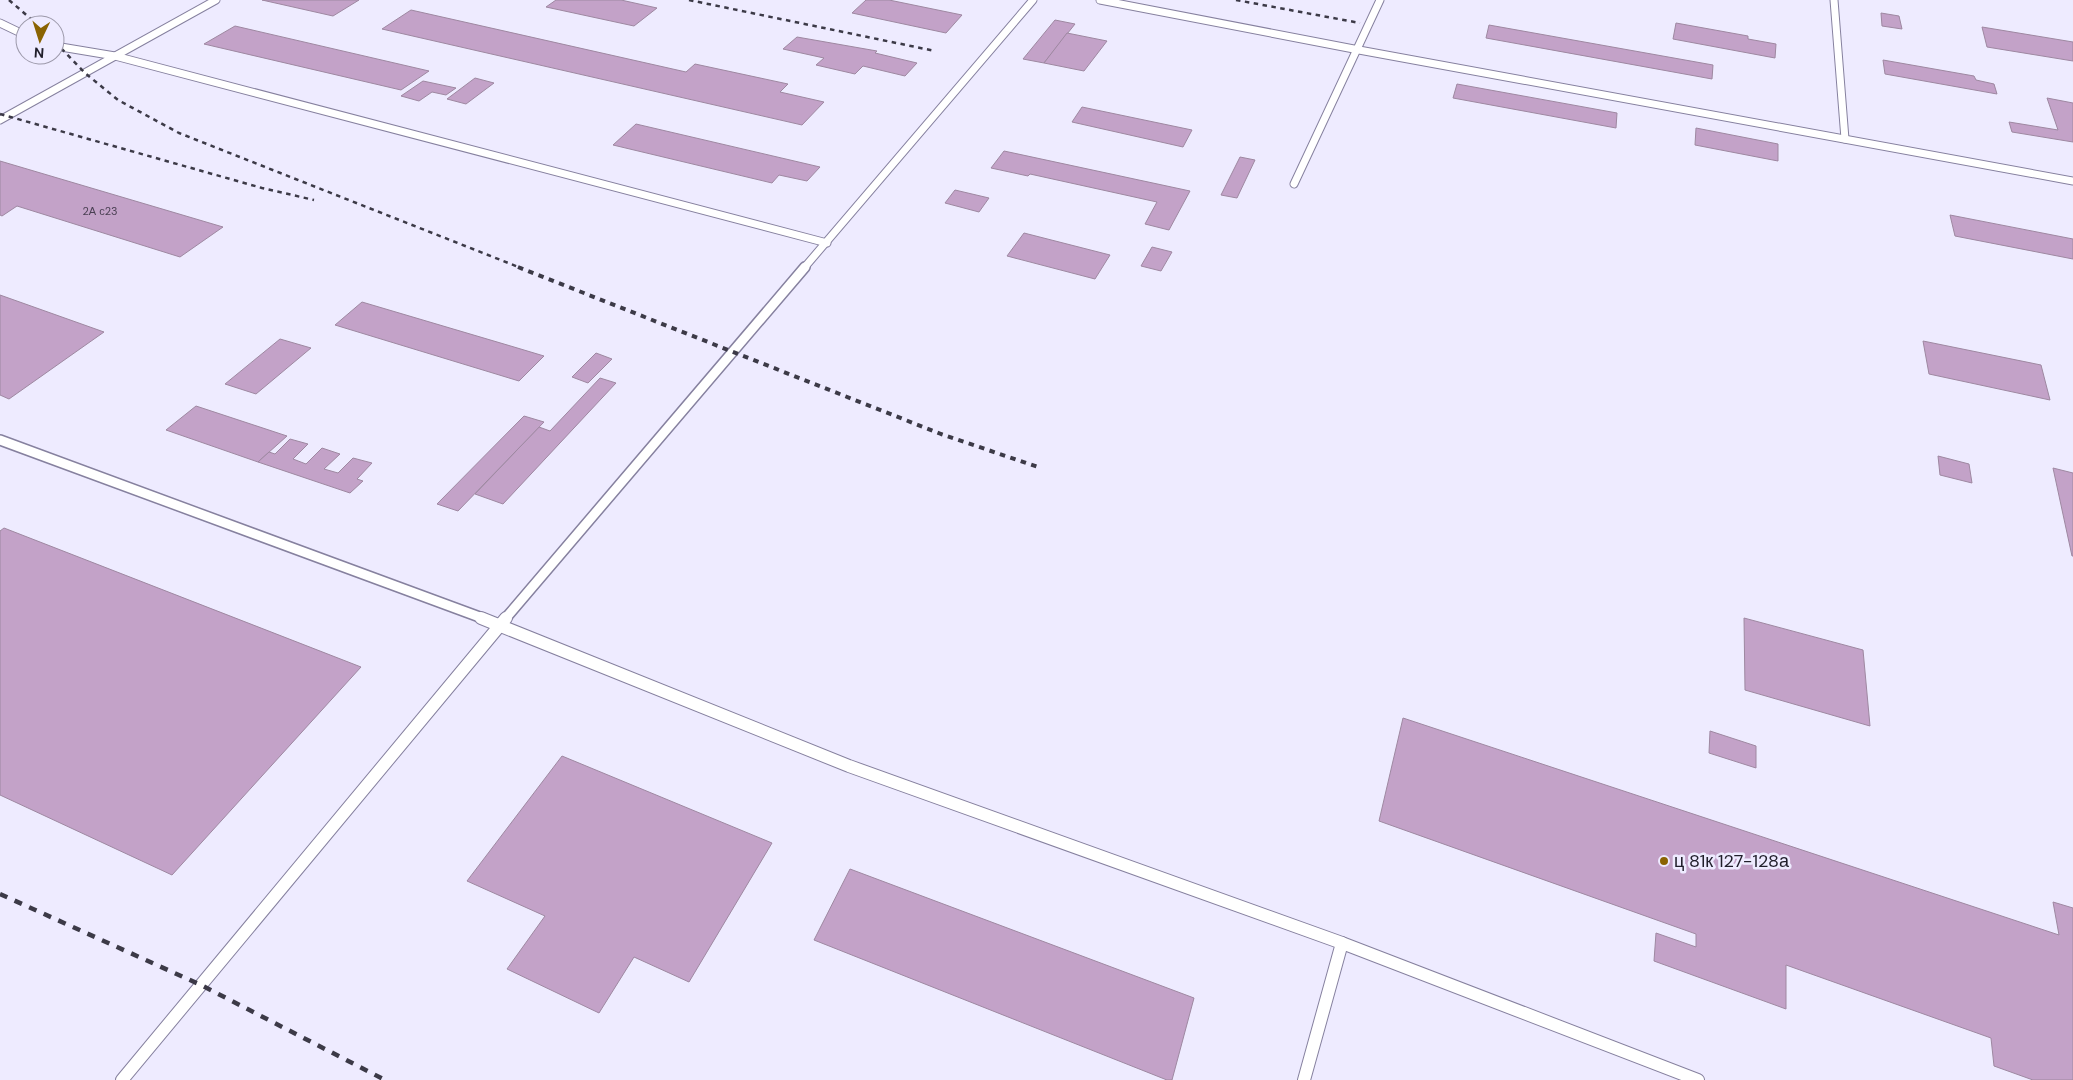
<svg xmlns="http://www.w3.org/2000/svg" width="2073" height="1080" viewBox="0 0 2073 1080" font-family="'DM Sans',sans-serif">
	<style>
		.building { fill: #c3a2c8; stroke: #9e88a1 }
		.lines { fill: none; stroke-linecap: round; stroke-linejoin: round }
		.lane-far2-casing { stroke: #86819f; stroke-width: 9 }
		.lane-far1-casing { stroke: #86819f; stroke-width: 12 }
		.lane-casing { stroke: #86819f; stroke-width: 14 }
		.lane-far2 { stroke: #fff; stroke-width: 7 }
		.lane-far1 { stroke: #fff; stroke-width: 9 }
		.lane { stroke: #fff; stroke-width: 12 }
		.rail-far2 { stroke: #3c3a47; stroke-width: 2.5; stroke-dasharray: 4.5 4.5; stroke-linecap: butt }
		.rail-far1 { stroke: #3c3a47; stroke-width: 4; stroke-dasharray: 5.5 5.5; stroke-linecap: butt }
		.rail { stroke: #3c3a47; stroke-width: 4.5; stroke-dasharray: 8 8; stroke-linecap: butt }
		.poi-dot { fill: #8a6302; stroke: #eeebff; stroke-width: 2 }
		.labels { text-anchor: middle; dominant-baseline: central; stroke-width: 5; stroke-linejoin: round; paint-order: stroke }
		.far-number-label { font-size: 11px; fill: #493f52 }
		.near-poi-label { font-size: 18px; fill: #201e2a; stroke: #eeebff; text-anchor: start }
	</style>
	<rect width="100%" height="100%" fill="#eeebff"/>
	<!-- building -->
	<g class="building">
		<path d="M262,0H359L333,16Z"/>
		<path d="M556,0H621L657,8L634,26L546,7Z"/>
		<path d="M866,0H889L962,15L946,33L852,13Z"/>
		<path d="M411,10L686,72L695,64L788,84L780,92L824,102L802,125L382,29Z"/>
		<path d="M1881,13L1899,16L1902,29L1882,26Z"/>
		<path d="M1055,20L1075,24L1044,63L1023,59Z"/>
		<path d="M1676,23L1748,36V39L1776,44L1775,58L1673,39Z"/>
		<path d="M1489,25L1713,65L1712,79L1486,38Z"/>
		<path d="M235,26L429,71L401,90L204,44Z"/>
		<path d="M1982,27L2073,42V61L1987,47Z"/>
		<path d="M1067,33L1107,41L1084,71L1044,63Z"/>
		<path d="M797,37L877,51L875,53L917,63L905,76L863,66L855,74L816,65L824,58L783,49Z"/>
		<path d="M1883,60L1974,76L1976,80L1994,84L1997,94L1885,74Z"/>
		<path d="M475,78L494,83L466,104L447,99Z"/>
		<path d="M423,81L456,88L446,95L432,92L419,101L401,96Z"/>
		<path d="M1457,84L1617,113L1616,128L1453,98Z"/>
		<path d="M2047,98L2073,103V142L2012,132L2009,122L2058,130Z"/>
		<path d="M1082,107L1192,130L1183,147L1072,122Z"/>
		<path d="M636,124L820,167L807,181L779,175L772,183L613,145Z"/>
		<path d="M1696,128L1778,144V161L1695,145Z"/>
		<path d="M1004,151L1190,191L1169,230L1145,224L1157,202L1030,174L1028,176L991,168Z"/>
		<path d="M1240,157L1255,160L1237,198L1221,195Z"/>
		<path d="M0,161L223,227L180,257L17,206L2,216L0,215Z"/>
		<path d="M955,190L989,198L979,212L945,203Z"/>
		<path d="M1950,215L2073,239V259L1955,236Z"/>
		<path d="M1024,233L1110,255L1095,279L1007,256Z"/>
		<path d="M1152,247L1172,252L1161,271L1141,266Z"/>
		<path d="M0,295L104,332L9,399L0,395Z"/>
		<path d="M362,302L514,347L544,356L519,381L335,325Z"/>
		<path d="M280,339L311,348L256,394L225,384Z"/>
		<path d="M1923,341L2041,365L2050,400L1929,374Z"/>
		<path d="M596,353L612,359L588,383L572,377Z"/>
		<path d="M600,378L616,383L503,504L475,494L539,427L550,431Z"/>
		<path d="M196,406L287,436L258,462L166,430Z"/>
		<path d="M524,416L544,422L458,511L437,504Z"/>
		<path d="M290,439L308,444L293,459L306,464L322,448L340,454L324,469L338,473L353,458L372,463L357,479L363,481L350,493L258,462L269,452L275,454Z"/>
		<path d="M1938,456L1969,464L1972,483L1940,475Z"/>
		<path d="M2053,468L2073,473V556H2072Z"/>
		<path d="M4,528L361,667L172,875L0,795V531Z"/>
		<path d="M1744,618L1863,650L1870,726L1745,690Z"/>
		<path d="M1403,718L2059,935L2053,902L2073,908V1080H2033L1994,1066L1991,1038L1786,965V1009L1654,961L1656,933L1696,947V934L1379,821Z"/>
		<path d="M1710,731L1756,746V768L1709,753Z"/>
		<path d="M562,756L772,843L689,982L634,957L599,1013L507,969L545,916L467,881Z"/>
		<path d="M850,869L1194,998L1172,1080H1167L814,940Z"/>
	</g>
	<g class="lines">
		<!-- lane-far2 casing -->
		<g class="lane-far2-casing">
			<g id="lane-far2">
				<path d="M1100,0L1359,50L2073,181"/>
				<path d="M1834,0L1845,139"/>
				<path d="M0,23L25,35"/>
				<path d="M55,46L115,56L827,243"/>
				<path d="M0,120L216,0"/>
				<path d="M1294,184L1380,0"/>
				<path d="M804,268L1033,0"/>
			</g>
		</g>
		<!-- lane-far1 casing -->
		<g class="lane-far1-casing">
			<g id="lane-far1">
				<path d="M0,440L485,619"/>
				<path d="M505,619L805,267"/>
			</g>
		</g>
		<!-- lane casing -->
		<g class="lane-casing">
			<g id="lane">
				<path d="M481,618L849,766L1342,943L1698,1080"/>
				<path d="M122,1080L506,618"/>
				<path d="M1304,1080L1342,943"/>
			</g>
		</g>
		<!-- lane-far2 -->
		<use href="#lane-far2" class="lane-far2"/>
		<!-- lane-far1 -->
		<use href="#lane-far1" class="lane-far1"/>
		<!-- lane -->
		<use href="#lane" class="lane"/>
		<!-- rail-far2 -->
		<g class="rail-far2">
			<path d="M9,0L38,25"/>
			<path d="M689,0L935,51"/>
			<path d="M1236,0L1360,23"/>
			<path d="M55,42L85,73L118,100L179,133L521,268"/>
			<path d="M0,114L262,188L314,200"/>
		</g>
		<!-- rail-far1 -->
		<path class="rail-far1" d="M518,267L941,434L1038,467"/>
		<!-- rail -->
		<path class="rail" d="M0,894L201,985L385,1080"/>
	</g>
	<!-- markers -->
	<circle class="poi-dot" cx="1664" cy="861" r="5"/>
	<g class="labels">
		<!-- far-number labels -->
		<g class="far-number-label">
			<text x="100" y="211">2А с23</text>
		</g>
		<!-- near-poi labels -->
		<g class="near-poi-label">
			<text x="1674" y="861">ц 81к 127-128а</text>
		</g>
	</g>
	<!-- north arrow -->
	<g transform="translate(40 40) rotate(184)"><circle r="24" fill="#eeebff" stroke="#9c99aa"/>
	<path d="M0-4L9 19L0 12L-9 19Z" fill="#8a6302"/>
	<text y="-8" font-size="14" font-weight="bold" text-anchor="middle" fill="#201e2a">N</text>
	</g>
</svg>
